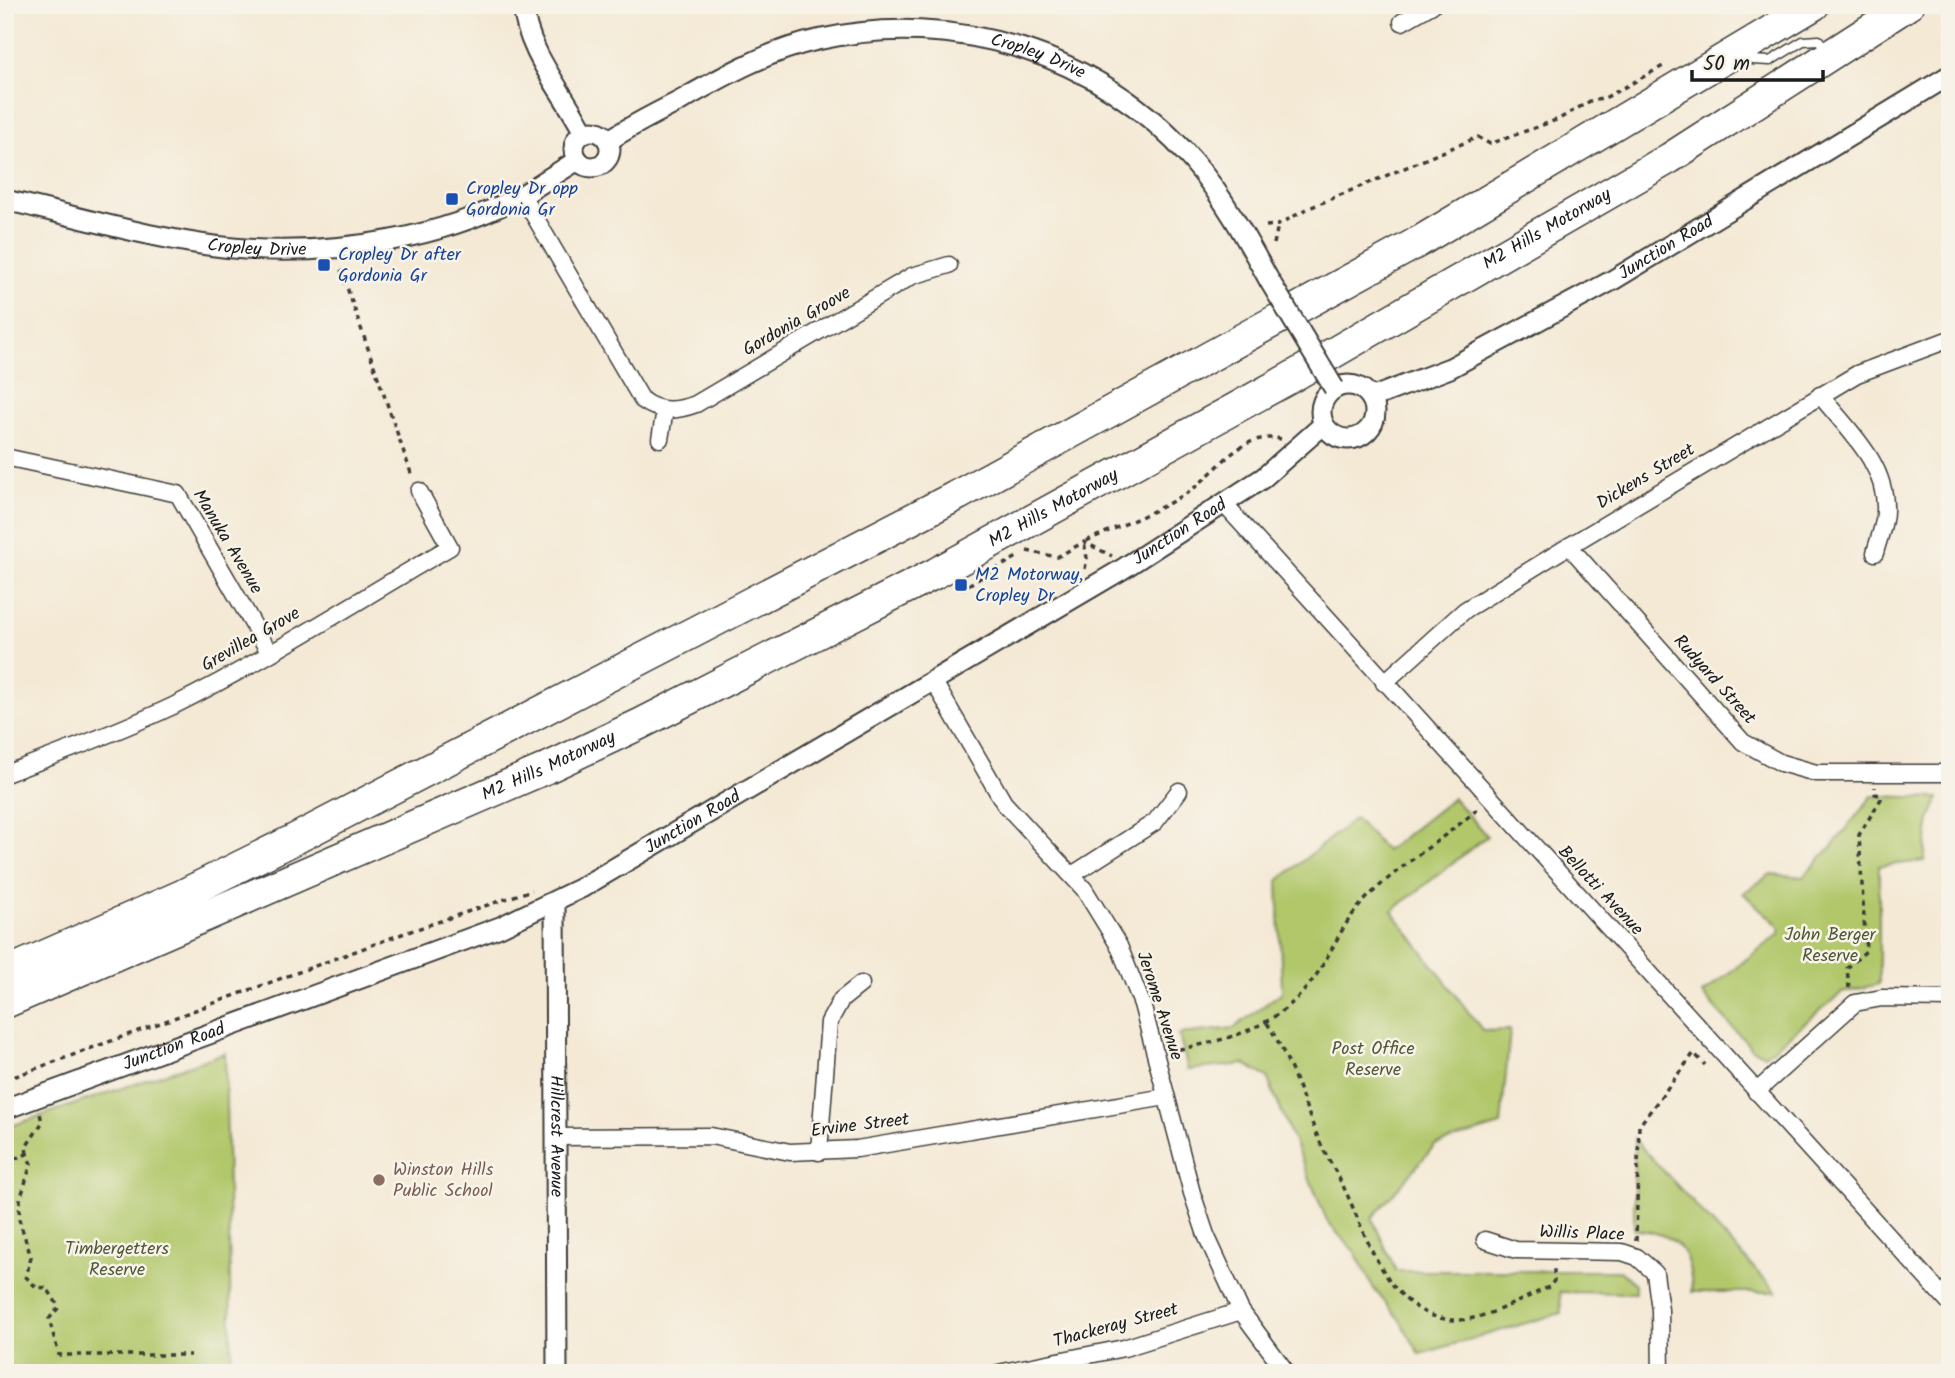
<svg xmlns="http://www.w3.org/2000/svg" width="1955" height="1378" viewBox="0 0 1955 1378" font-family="Kalam,sans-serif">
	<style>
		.green { fill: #b1c76b; stroke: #667244; stroke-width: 2 }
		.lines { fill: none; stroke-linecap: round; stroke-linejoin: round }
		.service-casing { stroke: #3c3b38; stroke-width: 11 }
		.minor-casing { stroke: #3c3b38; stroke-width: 19 }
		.tertiary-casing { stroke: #3c3b38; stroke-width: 23 }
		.motorway-casing { stroke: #3c3b38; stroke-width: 33 }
		.path { stroke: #3c3b38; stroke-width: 3.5; stroke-dasharray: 5 5; stroke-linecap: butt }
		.service { stroke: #fff; stroke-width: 8 }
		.minor { stroke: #fff; stroke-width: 16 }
		.tertiary { stroke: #fff; stroke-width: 19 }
		.motorway { stroke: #fff; stroke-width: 30 }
		.tertiary-bridge-casing { stroke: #3c3b38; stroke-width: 23; stroke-linecap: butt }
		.tertiary-bridge { stroke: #fff; stroke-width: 19 }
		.transit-dot { fill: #1a4fb4; stroke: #f7f3e8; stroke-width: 2.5 }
		.education-dot { fill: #8d6e63; stroke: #f7f3e8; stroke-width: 2.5 }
		.labels { text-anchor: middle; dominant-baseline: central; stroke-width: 5; stroke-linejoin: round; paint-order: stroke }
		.street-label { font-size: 18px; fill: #1c1c1c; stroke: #f7f3e8 }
		.transit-label { font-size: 18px; fill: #164399; stroke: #f7f3e8; text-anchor: start }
		.park-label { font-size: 18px; fill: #505838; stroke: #f7f3e8 }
		.education-label { font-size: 18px; fill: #785e54; stroke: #f7f3e8; text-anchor: start }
	</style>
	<rect width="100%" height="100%" fill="#f7f3e8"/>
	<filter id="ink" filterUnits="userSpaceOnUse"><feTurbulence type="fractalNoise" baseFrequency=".0143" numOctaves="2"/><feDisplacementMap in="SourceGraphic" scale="14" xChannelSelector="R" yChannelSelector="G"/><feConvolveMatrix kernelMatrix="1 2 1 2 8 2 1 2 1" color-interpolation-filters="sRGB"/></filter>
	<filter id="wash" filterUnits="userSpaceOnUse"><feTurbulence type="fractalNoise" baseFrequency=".00686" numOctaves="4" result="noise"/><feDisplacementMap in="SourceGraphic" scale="28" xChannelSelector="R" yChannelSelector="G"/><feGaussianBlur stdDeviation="1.57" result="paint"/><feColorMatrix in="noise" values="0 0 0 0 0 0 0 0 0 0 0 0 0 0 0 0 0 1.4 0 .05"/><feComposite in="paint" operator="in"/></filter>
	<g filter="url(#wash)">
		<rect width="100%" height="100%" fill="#f4e9d5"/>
		<!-- green -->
		<g class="green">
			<path d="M1872,796L1939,798L1930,819L1924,861L1879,866V984L1842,993L1765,1055L1752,1049L1702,994L1780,933V927L1743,893L1771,874L1803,877L1834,844Z"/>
			<path d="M1453,798L1487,836L1392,911L1483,1031L1510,1030L1501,1125L1435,1145L1372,1218L1396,1271H1620L1635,1284V1293L1560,1292L1561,1313L1420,1354L1399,1319L1374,1289L1355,1252L1328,1223L1267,1077L1244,1064L1188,1070L1179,1034L1234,1028L1282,992L1278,881L1355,818L1386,851Z"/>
			<path d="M225,1053L232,1373H5V1128Z"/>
			<path d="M1634,1139L1645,1151L1776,1292H1692C1691,1250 1677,1232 1634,1230Z"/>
		</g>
	</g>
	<g filter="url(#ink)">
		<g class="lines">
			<!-- service casing -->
			<g class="service-casing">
				<path id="service" d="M1747,53L1752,60L1770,61L1803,41L1819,40L1827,52"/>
			</g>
			<!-- minor casing -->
			<g class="minor-casing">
				<g id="minor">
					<path d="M1402,22L1432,5"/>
					<path d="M522,195L642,400C659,413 677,411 696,404L912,276L949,265"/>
					<path d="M1820,395C1848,430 1887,464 1885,511C1885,525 1878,540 1875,553"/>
					<path d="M660,439L665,410"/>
					<path d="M5,457L178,494L269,652"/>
					<path d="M1223,503L1950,1304"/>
					<path d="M1569,546L1743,742L1781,763L1816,773H1950"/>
					<path d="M934,682L1004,803L1084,889L1119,946L1142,1004L1192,1193L1206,1235L1241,1311L1287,1373"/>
					<path d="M1384,683L1465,610L1569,546L1857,374L1950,339"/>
					<path d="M5,774C62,753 118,732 173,706C268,659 358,600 450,547L419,491"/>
					<path d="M1072,875L1155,822L1179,791"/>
					<path d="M1756,1092L1855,1003L1882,998L1950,999"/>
					<path d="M558,1137L711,1136L790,1152L857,1149L1166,1097"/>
					<path d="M819,1152L829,1022L841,1000L861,984"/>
					<path d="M1485,1240L1516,1250L1622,1252L1637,1257L1655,1273L1660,1310L1661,1373"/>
					<path d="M998,1373L1124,1348L1241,1311"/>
				</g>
			</g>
			<!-- tertiary casing -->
			<g class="tertiary-casing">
				<g id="tertiary">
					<path d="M523,5C527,53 564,92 584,133"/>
					<circle cx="592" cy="149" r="18"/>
					<path id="s1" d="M608,141C630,126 654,114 678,102C722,77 767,51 817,40C954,9 1100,53 1192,160C1223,196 1246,238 1269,280"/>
					<path id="s2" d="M5,200C81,217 168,244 245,249C337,255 442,239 524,194C542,183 560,171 578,160"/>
					<circle cx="1348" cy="412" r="27"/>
					<path id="s3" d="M1371,398L1450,368L1613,280L1950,75"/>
					<path id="s4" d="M555,902L557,1373"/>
					<path id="s5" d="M5,1109L500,927L581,888L1121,570L1263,478L1323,425"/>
				</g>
			</g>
			<!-- motorway casing -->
			<g class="motorway-casing">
				<g id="motorway">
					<path d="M5,973L182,895L295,839L958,495L1420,241L1814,5"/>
					<path id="s6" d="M5,1003L547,768L640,724L936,573L1290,378L1670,158L1908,5"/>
				</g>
			</g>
			<!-- path -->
			<g class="path">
				<path d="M1266,226L1278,225L1307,209L1478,137L1490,144L1559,119L1590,101L1603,99L1665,65"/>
				<path d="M1274,244L1278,225"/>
				<path d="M341,270L412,476"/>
				<path d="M1027,551L1057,557L1084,542L1112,556"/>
				<path d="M1085,569L1087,558L1084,542C1117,527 1151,514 1182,496C1215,478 1237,430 1281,439"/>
				<path d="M961,585L963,588L1017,557"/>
				<path d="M1849,988L1847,968L1866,951L1859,835L1881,799V795L1875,794V787"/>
				<path d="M1267,1023C1291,1060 1302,1100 1319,1140C1327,1158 1338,1175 1346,1192C1369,1242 1392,1321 1459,1320C1483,1320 1527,1297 1549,1287L1554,1281V1265"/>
				<path d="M1169,1051C1230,1040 1280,1028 1317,974C1333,950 1342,924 1363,902C1397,866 1443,840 1480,807"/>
				<path d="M5,1080L402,934L532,890"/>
				<path d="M27,1154L26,1147L42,1123L40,1113"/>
				<path d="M5,1162L27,1154L31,1164L20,1200L19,1219L31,1257L26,1277L36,1287L47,1288L59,1307L49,1319L59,1355H190"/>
				<path d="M1636,1241L1639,1126L1694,1053L1705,1065"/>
			</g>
			<!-- service -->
			<use href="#service" class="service"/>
			<!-- minor -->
			<use href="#minor" class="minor"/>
			<!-- tertiary -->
			<use href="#tertiary" class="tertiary"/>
			<!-- motorway -->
			<use href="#motorway" class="motorway"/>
			<!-- tertiary-bridge casing -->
			<g class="tertiary-bridge-casing">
				<path id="tertiary-bridge" d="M1269,280L1334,388"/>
			</g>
			<!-- tertiary-bridge -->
			<use href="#tertiary-bridge" class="tertiary-bridge"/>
		</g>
	</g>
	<!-- markers -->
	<g class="transit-dot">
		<rect x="445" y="192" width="14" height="14" rx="3.5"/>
		<rect x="317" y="258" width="14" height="14" rx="3.5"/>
		<rect x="954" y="578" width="14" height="14" rx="3.5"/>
	</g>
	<circle class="education-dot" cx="379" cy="1180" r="7"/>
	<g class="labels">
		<!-- street labels -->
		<g class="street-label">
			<text stroke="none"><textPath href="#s1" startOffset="458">Cropley Drive</textPath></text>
			<text stroke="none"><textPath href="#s6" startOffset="1727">M2 Hills Motorway</textPath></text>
			<text stroke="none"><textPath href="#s2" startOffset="257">Cropley Drive</textPath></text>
			<text stroke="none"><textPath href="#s3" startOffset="332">Junction Road</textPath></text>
			<text transform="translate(797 322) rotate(-30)">Gordonia Groove</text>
			<text transform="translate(1646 477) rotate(-31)">Dickens Street</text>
			<text stroke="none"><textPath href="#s6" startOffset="1160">M2 Hills Motorway</textPath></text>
			<text stroke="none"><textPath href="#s5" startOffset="1314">Junction Road</textPath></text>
			<text transform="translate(227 542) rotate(59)">Manuka Avenue</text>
			<text transform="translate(251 640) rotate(-30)">Grevillea Grove</text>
			<text transform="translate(1714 680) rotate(48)">Rudyard Street</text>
			<text stroke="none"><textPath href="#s6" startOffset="593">M2 Hills Motorway</textPath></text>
			<text stroke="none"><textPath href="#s5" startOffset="747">Junction Road</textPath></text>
			<text transform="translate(1600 891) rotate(47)">Bellotti Avenue</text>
			<text transform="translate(1159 1006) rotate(72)">Jerome Avenue</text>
			<text stroke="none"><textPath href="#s5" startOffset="180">Junction Road</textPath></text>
			<text transform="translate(860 1126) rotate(-7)">Ervine Street</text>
			<text stroke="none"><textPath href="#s4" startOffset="234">Hillcrest Avenue</textPath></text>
			<text transform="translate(1582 1234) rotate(2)">Willis Place</text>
			<text transform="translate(1116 1326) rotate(-15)">Thackeray Street</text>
		</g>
		<!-- transit labels -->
		<g class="transit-label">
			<text x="466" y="189">Cropley Dr opp<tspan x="466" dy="21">Gordonia Gr</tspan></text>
			<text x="338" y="255">Cropley Dr after<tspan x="338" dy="21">Gordonia Gr</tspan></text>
			<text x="975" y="575">M2 Motorway,<tspan x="975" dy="21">Cropley Dr</tspan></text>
		</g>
		<!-- park labels -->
		<g class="park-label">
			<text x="1830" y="935">John Berger<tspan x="1830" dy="21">Reserve</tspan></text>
			<text x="1373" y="1049">Post Office<tspan x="1373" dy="21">Reserve</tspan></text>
			<text x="117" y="1249">Timbergetters<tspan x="117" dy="21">Reserve</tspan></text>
		</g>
		<!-- education labels -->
		<g class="education-label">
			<text x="393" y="1170">Winston Hills<tspan x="393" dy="21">Public School</tspan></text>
		</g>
	</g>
	<!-- margin -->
	<rect width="1955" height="1378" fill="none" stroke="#f7f3e8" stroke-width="28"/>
	<!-- scale -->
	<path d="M1692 70v10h131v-10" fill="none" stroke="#1c1c1c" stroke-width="3.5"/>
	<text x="1703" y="70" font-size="21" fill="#1c1c1c" stroke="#f7f3e8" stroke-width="5" paint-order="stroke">50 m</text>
</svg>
